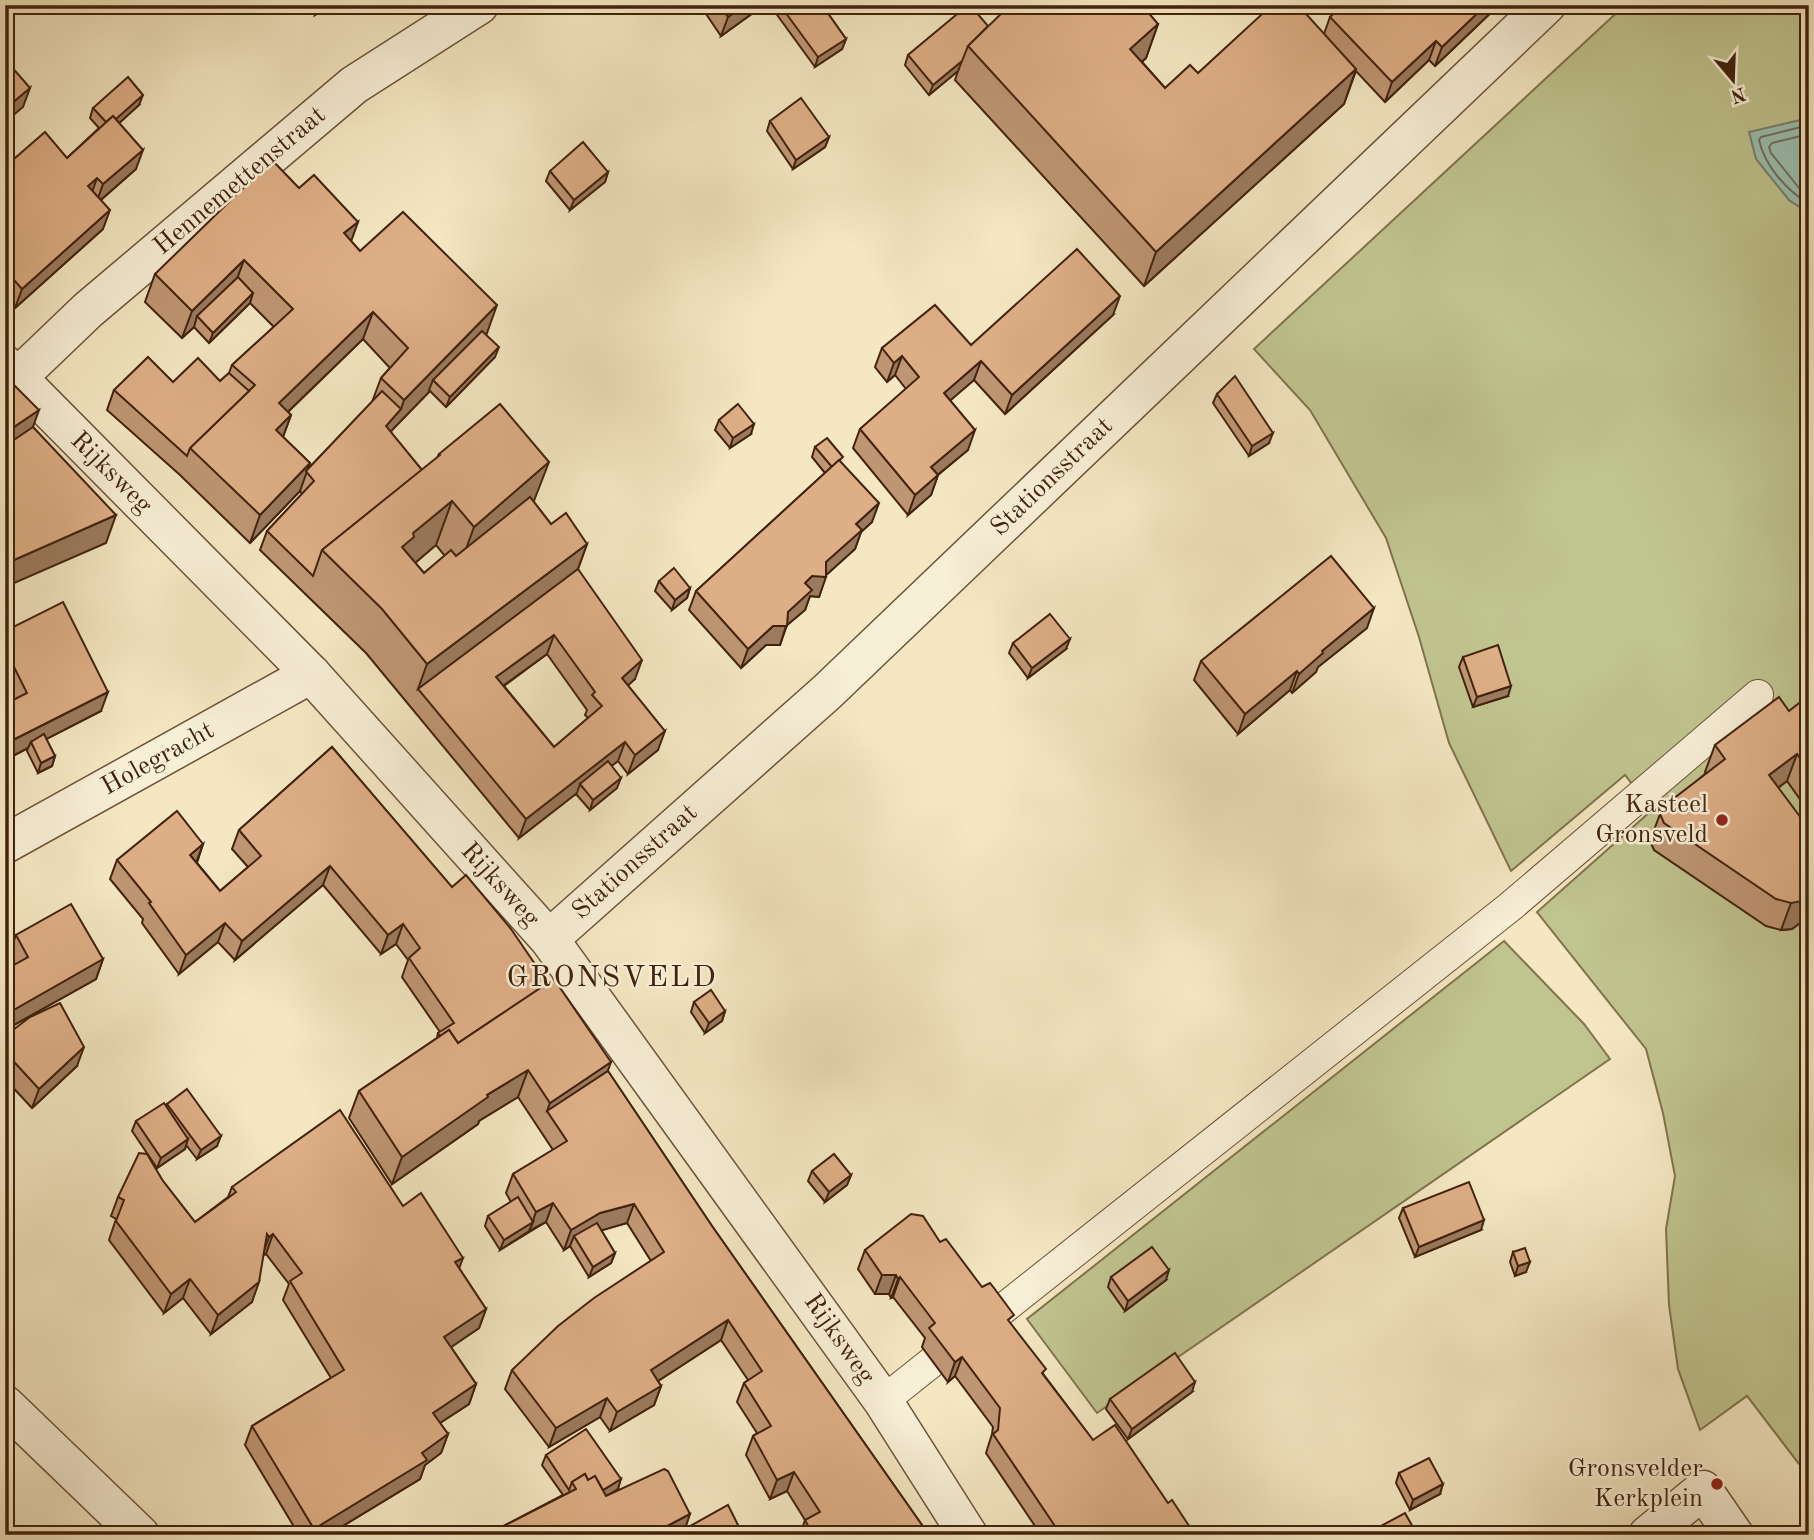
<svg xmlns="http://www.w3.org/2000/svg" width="1814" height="1540" viewBox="0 0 1814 1540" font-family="'Old Standard TT',serif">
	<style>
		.green { fill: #c0c48f; stroke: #81734e; stroke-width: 2 }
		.water { fill: #9cc0b2; stroke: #788170; stroke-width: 2 }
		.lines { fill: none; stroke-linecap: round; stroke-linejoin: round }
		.shore { stroke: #6f7160; stroke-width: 2 }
		.service-casing { stroke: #6e533a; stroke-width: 32 }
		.minor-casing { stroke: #6e533a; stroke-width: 41 }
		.tertiary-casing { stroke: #6e533a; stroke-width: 41 }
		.service { stroke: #f8efd7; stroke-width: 30 }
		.minor { stroke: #f8efd7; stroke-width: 38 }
		.tertiary { stroke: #f8efd7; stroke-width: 38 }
		.wall { fill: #bf9673; stroke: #42220d; stroke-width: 2; fill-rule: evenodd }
		.shaded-wall { fill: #9b7a5e; stroke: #42220d; stroke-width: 2 }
		.building { fill: #deae86; stroke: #42220d; stroke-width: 2; fill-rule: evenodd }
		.poi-dot { fill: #8f2418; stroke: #f8efd7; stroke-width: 2.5 }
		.labels { text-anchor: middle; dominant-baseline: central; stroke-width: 5; stroke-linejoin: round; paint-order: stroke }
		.street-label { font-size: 26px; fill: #42220d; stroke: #f8efd7 }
		.poi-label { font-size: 26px; fill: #42220d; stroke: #f8efd7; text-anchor: end }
		.quarter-label { font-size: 30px; letter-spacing: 2px; fill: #42220d; stroke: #f8efd7 }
	</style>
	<rect width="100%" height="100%" fill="#f4e7c2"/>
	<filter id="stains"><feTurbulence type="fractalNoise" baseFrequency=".00286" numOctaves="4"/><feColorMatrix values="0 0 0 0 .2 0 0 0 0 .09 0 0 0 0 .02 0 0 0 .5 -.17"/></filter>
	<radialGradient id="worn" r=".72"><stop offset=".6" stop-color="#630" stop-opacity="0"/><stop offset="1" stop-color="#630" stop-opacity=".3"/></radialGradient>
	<!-- green -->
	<g class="green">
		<path d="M1625,5H1809V118L1750,133L1789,200L1809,213V1477L1747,1396L1700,1430L1678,1369L1669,1305L1666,1229L1675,1176L1663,1113L1646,1049L1537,912L1652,810L1625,775L1511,871L1449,743L1419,637L1386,538L1310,410L1254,349Z"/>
		<path d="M1504,941L1584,1024L1610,1059L1097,1413L1027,1319Z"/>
	</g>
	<!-- water -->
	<path class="water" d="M1809,118V213L1789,200L1756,159L1749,132Z"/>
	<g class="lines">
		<!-- shore -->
		<g class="shore">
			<path d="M1809,125L1761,137L1759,140C1765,166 1786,190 1809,204"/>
			<path d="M1809,134L1772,143L1769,147L1771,153L1799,188L1809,194"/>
		</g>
		<!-- service casing -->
		<g class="service-casing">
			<g id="service">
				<path d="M994,1316L1511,906L1758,695"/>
				<path d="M883,1401L932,1362"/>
			</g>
		</g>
		<!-- minor casing -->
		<g class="minor-casing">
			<g id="minor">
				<path d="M17,378L88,310L354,85L479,5"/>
				<path d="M5,844L311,674"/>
				<path d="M549,939L827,692L1546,5"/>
				<path d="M5,1405L140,1535"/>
				<path d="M1648,1535L1703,1490L1734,1535"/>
			</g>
		</g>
		<!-- tertiary casing -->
		<g class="tertiary-casing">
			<path id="tertiary" d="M5,365L311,674L549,939L883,1401L968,1535"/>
		</g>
		<!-- service -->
		<use href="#service" class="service"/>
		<!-- minor -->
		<use href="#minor" class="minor"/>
		<!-- tertiary -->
		<use href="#tertiary" class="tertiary"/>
	</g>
	<!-- wall -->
	<g class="wall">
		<path d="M309,5H329L315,15Z"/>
		<path d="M700,5H764L721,36Z"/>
		<path d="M777,5H822L846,39L842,49L815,67L775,12Z"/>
		<path d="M1185,5H1202L1193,13Z"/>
		<path d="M1499,5L1435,66L1429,60L1385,102L1356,71L1344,104L1144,286L955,80L958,71L929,95L905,65L908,55L988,26L1158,24L1146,58L1142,62L1165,88L1198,73L1324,34L1330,17Z"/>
		<path d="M139,105L119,123L136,169L101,200L103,229L15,308L5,297V147L15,158H67L99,128L90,118L93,108Z"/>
		<path d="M770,121L829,137L825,147L793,169L767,131Z"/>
		<path d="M550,171L608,172L605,182L570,210L546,181Z"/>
		<path d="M299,188L360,251L487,333L486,334L495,357L446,407L430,391L390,432L422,470L437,458L439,454L534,502L551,524L587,544L578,569L635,679L628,685L658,750L628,774L618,761L611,766L617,788L590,810L576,794L577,793L519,838L366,653L260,550L267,531L302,494L300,491L250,543L180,475L107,410L114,390L173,382L220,381L229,373L232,365L274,327L250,303L209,343L194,327L182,338L145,302L155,274ZM363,339L390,368L381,378L372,402L307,470L310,463L283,437L291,415L288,412ZM436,545L445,556L424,573L415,563ZM547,654L587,710L585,715L588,718L554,747L504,686Z"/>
		<path d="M1113,315L1005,414L974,380L950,400L968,450L938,475L931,495L908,515L853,448L860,429L906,389L895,375L887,382L875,367L882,348L971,345Z"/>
		<path d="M1217,394L1269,443L1249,456L1213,403Z"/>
		<path d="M719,420L751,434L730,448L715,430Z"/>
		<path d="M815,447L841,463L872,522L861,532L855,549L826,575L819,597L810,596L805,610L787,625L780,645H766L741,668L689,610L696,591L825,473L812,457Z"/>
		<path d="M659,581L690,588L687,598L672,610L655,591Z"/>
		<path d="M1367,628L1318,667L1316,672L1292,693L1290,690L1238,734L1194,680L1201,661Z"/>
		<path d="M5,631L101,711L46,739L55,756L52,766L38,773L27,751L28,748L5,760V704L14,700L5,682Z"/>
		<path d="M1013,643L1066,649L1028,678L1009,653Z"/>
		<path d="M1463,657L1508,696L1473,707L1459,667Z"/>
		<path d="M1809,708V812L1787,781L1778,788L1808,917L1792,929L1781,930L1766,926L1654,850L1650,841L1660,814L1706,773L1705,772L1715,745L1789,711Z"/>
		<path d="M332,747L608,1071L712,1226L929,1535H800L805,1520L787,1491L770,1499L746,1455L753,1436L757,1433L737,1402L744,1383L748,1380L721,1340L658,1381L661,1386L654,1405L610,1431L600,1417L549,1447L505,1389L512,1370L651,1261L627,1223L601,1230L615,1253L611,1263L589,1277L570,1246L564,1250L546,1222L500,1250L485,1226L488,1216L511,1202L506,1193L513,1174L553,1150L518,1097L479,1121L478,1124L392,1184L349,1118L359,1091L437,1038L438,1033L440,1032L402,977L408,960L396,944L381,954L323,885L235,960L218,942L179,974L142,923L143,919L110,879L117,860L203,844L197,863L220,891L248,867L232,849L239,830Z"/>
		<path d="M16,935L103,959L96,979L5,1030V970L15,965L9,954Z"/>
		<path d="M694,1002L725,1011L722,1021L705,1033L691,1012Z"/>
		<path d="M5,1036L77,1066L32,1108L5,1079Z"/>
		<path d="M167,1104L217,1146L197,1159L186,1145L185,1149L157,1168L132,1131L136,1121L166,1106Z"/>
		<path d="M812,1171L851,1175L847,1185L825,1202L808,1181Z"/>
		<path d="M163,1181L195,1222L228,1197L232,1187L403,1206L459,1268L486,1309L479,1328L451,1347L476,1384L469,1404L440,1423L448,1434L441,1453L425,1465L420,1479L328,1535H299L245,1445L252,1426L331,1378L283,1300L289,1284L266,1254L263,1255L252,1302L211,1334L183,1298L164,1313L109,1240L116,1219L111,1216L118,1197Z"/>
		<path d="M1403,1208L1481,1230L1415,1257L1399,1218Z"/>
		<path d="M940,1242L1011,1324L1044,1375L1093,1440L1168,1503L1195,1535H1041L986,1453L992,1434L993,1427L955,1376L948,1382L922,1347L925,1338L893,1297L891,1298L889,1294H875L858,1269L865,1250Z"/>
		<path d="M1513,1252L1526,1272L1515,1276L1510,1262Z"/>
		<path d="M1111,1277L1166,1280L1125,1311L1108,1287Z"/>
		<path d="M1192,1392L1128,1439L1106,1409L1110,1399Z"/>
		<path d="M546,1455L618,1489L606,1496L685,1528L486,1535L563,1495L542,1465Z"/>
		<path d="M1399,1473L1440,1494L1410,1510L1396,1483Z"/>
		<path d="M1379,1527L1412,1535H1376Z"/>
	</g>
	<!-- shaded-wall -->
	<g class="shaded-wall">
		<path d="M318,5H329L315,15Z"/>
		<path d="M744,5H764L721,36L728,17Z"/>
		<path d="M1196,5H1202L1193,13Z"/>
		<path d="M1486,5H1499L1435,66L1442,47Z"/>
		<path d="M1158,24L1146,58L1117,83L1130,49Z"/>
		<path d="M846,39L842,49L815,67L818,57Z"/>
		<path d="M1436,41L1429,60L1385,102L1392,82Z"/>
		<path d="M962,61L958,71L929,95L933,85Z"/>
		<path d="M1356,69L1344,104L1144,286L1156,252Z"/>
		<path d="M30,88L23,107L5,122V109Z"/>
		<path d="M143,95L139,105L106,135L109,125Z"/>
		<path d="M829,137L825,147L793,169L796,160Z"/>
		<path d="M143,150L136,169L96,204L103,184Z"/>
		<path d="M608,172L605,182L570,210L574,200Z"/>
		<path d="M97,178L90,198L88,186Z"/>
		<path d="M110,210L103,229L15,308L22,289Z"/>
		<path d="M358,222L348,250L344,233Z"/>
		<path d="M244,260L234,287L197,316L194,327L182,338L192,311Z"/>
		<path d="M253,293L250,303L209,343L213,333Z"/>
		<path d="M1120,296L1113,315L1005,414L1012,395Z"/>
		<path d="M497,305L487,333L437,384L433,380L429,390L430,391L394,428L379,445L386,426L401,409L404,400Z"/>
		<path d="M373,312L363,339L269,430L279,403Z"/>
		<path d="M499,347L495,357L446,407L450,397Z"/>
		<path d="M902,356L895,375L887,382L894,363Z"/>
		<path d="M981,361L974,380L937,412L944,393Z"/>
		<path d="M39,410L23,455L5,467V433Z"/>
		<path d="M291,415L281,442L276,430Z"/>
		<path d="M754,424L751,434L730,448L733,438Z"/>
		<path d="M975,430L968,450L924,486L931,467Z"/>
		<path d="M1273,433L1269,443L1249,456L1252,446Z"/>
		<path d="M549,462L532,506L458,571L474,527Z"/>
		<path d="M310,463L300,491L250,543L260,515Z"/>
		<path d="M938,475L931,495L908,515L915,495Z"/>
		<path d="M452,501L436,545L401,575L402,547L413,533Z"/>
		<path d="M879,503L872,522L861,532L855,549L824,577H826L819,597L810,596L805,610L786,626L780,645H766L741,668L748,649L788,612L805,583L826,562L856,524Z"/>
		<path d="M116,515L106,543L5,587V564Z"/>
		<path d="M587,544L571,588L418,689L427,664Z"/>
		<path d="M690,588L687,598L672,610L675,600Z"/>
		<path d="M1374,608L1367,628L1318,667L1316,672L1292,693L1299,674L1322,651Z"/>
		<path d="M554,635L547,654L489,696L496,677Z"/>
		<path d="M1070,639L1066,649L1028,678L1032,668Z"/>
		<path d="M642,660L635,679L615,697L622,678Z"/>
		<path d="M1297,671L1290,690L1238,734L1245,714Z"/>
		<path d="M1511,686L1508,696L1473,707L1477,697Z"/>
		<path d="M108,692L101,711L33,746L31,742L28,748L5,760V744Z"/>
		<path d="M665,731L658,750L628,774L635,755Z"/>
		<path d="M625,742L618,761L583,788L580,784L577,793L519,838L526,819Z"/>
		<path d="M1797,754L1787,781L1759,802L1769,775Z"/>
		<path d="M55,756L52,766L38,773L41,763Z"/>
		<path d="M621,778L617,788L590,810L593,800Z"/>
		<path d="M203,844L196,863L190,855Z"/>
		<path d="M330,866L323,885L235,960L242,941Z"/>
		<path d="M1809,896L1808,917L1792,929L1781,930L1791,903Z"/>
		<path d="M225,923L218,942L179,974L186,955Z"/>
		<path d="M403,924L396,944L381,954L388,935Z"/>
		<path d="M103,959L96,979L5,1030V1025L10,1012Z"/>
		<path d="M725,1011L722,1021L705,1033L709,1023Z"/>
		<path d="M84,1047L77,1066L32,1108L39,1089Z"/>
		<path d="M611,1062L601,1090L547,1111L550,1103Z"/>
		<path d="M528,1070L518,1097L479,1121L478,1124L392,1184L402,1157L487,1095Z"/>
		<path d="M221,1136L217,1146L197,1159L201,1150Z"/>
		<path d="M188,1139L185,1149L157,1168L161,1158Z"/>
		<path d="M851,1175L847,1185L825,1202L829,1192Z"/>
		<path d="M553,1203L546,1222L529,1231L536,1212Z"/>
		<path d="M634,1204L627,1223L593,1233L574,1236L570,1246L564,1250L571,1230L600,1213Z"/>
		<path d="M1484,1220L1481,1230L1415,1257L1419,1247Z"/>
		<path d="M533,1222L529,1231L500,1250L504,1240Z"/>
		<path d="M273,1234L266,1254L262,1256L269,1237Z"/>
		<path d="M615,1253L611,1263L589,1277L593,1267Z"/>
		<path d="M463,1258L456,1277L455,1262Z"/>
		<path d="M1530,1262L1526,1272L1515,1276L1518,1266Z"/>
		<path d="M1169,1270L1166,1280L1125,1311L1128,1301Z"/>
		<path d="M882,1275H896L889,1294H875Z"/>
		<path d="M900,1277L893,1297L891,1298L898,1279Z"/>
		<path d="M190,1279L183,1298L164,1313L171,1294Z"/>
		<path d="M259,1282L252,1302L211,1334L218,1315Z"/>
		<path d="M486,1309L479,1328L438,1356L444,1337Z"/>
		<path d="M728,1320L721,1340L644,1390L651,1370Z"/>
		<path d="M962,1357L955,1376L948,1382L955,1362Z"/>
		<path d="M1195,1382L1192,1392L1128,1439L1132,1429Z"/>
		<path d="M476,1384L469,1404L426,1432L433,1413Z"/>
		<path d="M661,1386L654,1405L610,1431L617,1412Z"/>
		<path d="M607,1398L600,1417L549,1447L556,1428Z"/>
		<path d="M448,1434L441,1453L425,1465L420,1479L328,1535H312L314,1529Z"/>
		<path d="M794,1472L787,1491L770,1499L777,1480Z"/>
		<path d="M621,1479L618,1489L576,1515L579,1505Z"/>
		<path d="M1443,1484L1440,1494L1410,1510L1413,1500Z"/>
		<path d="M690,1514L683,1535H650Z"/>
		<path d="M1414,1529L1412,1535H1403Z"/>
	</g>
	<!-- building -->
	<g class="building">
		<path d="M720,5H744L728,17Z"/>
		<path d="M780,5H822L846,39L818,57Z"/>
		<path d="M968,5H970L988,26L968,46L962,61L933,85L908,55Z"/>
		<path d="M1010,5H1142L1158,24L1130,49L1165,88L1190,65L1198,73L1272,5H1298L1356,69L1156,252L968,46Z"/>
		<path d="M1342,5H1486L1442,47L1436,41L1392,82L1330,17Z"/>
		<path d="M10,65L30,88L5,109V70Z"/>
		<path d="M128,77L143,95L116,119L113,116L106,122L93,108Z"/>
		<path d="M801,98L829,137L796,160L770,121Z"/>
		<path d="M113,116L143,150L103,184L97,178L88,186L110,210L22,289L5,270V147L15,158L45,132L67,158Z"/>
		<path d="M583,142L608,172L574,200L550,171Z"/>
		<path d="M272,160L299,188L314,175L358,222L344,233L360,251L403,212L497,305L404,400L381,378L408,348L373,312L279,403L291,415L276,430L310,463L260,515L190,448L255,385L232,365L293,309L244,260L192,311L155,274Z"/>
		<path d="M1077,249L1120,296L1012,395L981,361L944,393L975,430L931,467L938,475L915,495L860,429L919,377L902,356L894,363L882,348L935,305L971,345Z"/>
		<path d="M238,277L253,293L213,333L197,316Z"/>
		<path d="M482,331L499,347L450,397L433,380Z"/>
		<path d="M148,357L173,382L198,358L220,381L229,373L249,391L190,448L187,456L114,390Z"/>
		<path d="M5,376L39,410L5,433Z"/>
		<path d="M1235,376L1273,433L1252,446L1217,394Z"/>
		<path d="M382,391L401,409L386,426L422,470L322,550L313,576L267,531L314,481L306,471Z"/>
		<path d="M500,404L549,462L474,527L452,501L413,533L414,537L402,547L424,573L451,550L456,556L530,497L551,524L566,513L587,544L427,664L382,609L322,550L440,455L439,454Z"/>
		<path d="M738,404L754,424L733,438L719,420Z"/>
		<path d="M33,427L116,515L5,564V446Z"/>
		<path d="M827,438L843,457L832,467L815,447Z"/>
		<path d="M839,460L879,503L856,524L862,530L826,562V577L812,576L805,583L812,590L788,612L787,626H773L748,649L696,591Z"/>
		<path d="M1331,556L1374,608L1322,651L1323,653L1299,674L1297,671L1245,714L1201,661Z"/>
		<path d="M674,568L690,588L675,600L659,581Z"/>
		<path d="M578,569L642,660L622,678L665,731L635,755L625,742L526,819L418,689ZM554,635L595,692L592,695L602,706L554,747L496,677Z"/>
		<path d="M63,602L108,692L5,744V704L27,693L5,649V631Z"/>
		<path d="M1050,614L1070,639L1032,668L1013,643Z"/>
		<path d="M1498,645L1511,686L1477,697L1463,657Z"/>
		<path d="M1779,697L1789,711L1803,700L1809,708V771L1797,754L1769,775L1807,826L1809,825V896L1802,901L1791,903L1776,899L1664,823L1660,814L1664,806L1725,759L1715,745Z"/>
		<path d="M44,734L55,756L41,763L31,742Z"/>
		<path d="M332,747L452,887L466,875L511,929L548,983L458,1043L449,1030L440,1036L438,1033L454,1023L409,958L420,948L403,924L388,935L330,866L242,941L225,923L186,955L149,903L151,902L117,860L177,811L203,844L190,855L220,891L261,856L239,830Z"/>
		<path d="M608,761L621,778L593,800L580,784Z"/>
		<path d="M71,904L103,959L10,1012L5,1003V970L28,957L16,935Z"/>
		<path d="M554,979L611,1062L550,1103L528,1070L487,1095L488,1097L402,1157L359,1091L449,1030L458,1043Z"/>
		<path d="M711,990L725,1011L709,1023L694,1002Z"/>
		<path d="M60,1003L84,1047L39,1089L5,1052V1036L30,1017Z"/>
		<path d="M608,1071L712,1226L929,1535H813L805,1520L820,1512L794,1472L777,1480L753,1436L771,1426L744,1383L762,1371L728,1320L651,1370L661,1386L617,1412L607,1398L556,1428L512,1370L558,1326L594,1298L664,1252L634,1204L600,1213L571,1230L553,1203L536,1212L513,1174L567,1141L547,1111Z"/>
		<path d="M187,1089L221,1136L201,1150L167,1104Z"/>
		<path d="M164,1103L188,1139L161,1158L136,1121Z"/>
		<path d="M340,1110L403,1206L421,1193L463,1258L455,1262L486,1309L444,1337L476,1384L433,1413L448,1434L422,1453L427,1460L314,1529L252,1426L344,1370L290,1281L302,1273L273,1234L269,1237L267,1234L259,1282L218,1315L190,1279L171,1294L116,1221L124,1200L118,1197L139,1153L147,1154L163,1181L195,1222L236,1192L232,1187Z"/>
		<path d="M834,1154L851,1175L829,1192L812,1171Z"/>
		<path d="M1469,1182L1484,1220L1419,1247L1403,1208Z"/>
		<path d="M518,1197L533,1222L504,1240L488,1216Z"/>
		<path d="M911,1214L923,1216L940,1242L946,1239L982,1287L990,1283L994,1288L1014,1315L1008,1320L1046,1369L1042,1373L1093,1440L1115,1425L1168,1503L1172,1500L1195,1535H1061L993,1434L998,1430L1000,1408L962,1357L955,1362L929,1328L935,1323L900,1277L898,1279L896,1275H882L865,1250Z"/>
		<path d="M597,1223L615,1253L593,1267L574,1236Z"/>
		<path d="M1152,1247L1169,1270L1128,1301L1111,1277Z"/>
		<path d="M1525,1248L1530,1262L1518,1266L1513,1252Z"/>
		<path d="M1175,1353L1195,1382L1132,1429L1110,1399Z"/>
		<path d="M586,1429L621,1479L603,1490L595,1476L588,1480L585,1474L572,1482L569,1490L546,1455Z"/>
		<path d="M1429,1458L1443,1484L1413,1500L1399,1473Z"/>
		<path d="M664,1469L668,1471L690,1514L650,1535H486L576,1489L572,1482L585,1474L588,1480L595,1476L606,1496Z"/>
		<path d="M728,1505L743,1535H674Z"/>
		<path d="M1405,1513L1414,1529L1403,1535H1384L1379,1527Z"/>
	</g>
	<!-- markers -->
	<g class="poi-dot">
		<circle cx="1722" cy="820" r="7"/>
		<circle cx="1717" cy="1484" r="7"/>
	</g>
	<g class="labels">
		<!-- street labels -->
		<g class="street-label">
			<text transform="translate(240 181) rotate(-40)">Hennemettenstraat</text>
			<text transform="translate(111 473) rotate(45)">Rijksweg</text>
			<text transform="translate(1052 477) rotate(-44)">Stationsstraat</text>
			<text transform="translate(158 759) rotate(-29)">Holegracht</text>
			<text transform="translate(635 862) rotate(-42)">Stationsstraat</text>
			<text transform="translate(500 885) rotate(48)">Rijksweg</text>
			<text transform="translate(839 1339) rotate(55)">Rijksweg</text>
		</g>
		<!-- poi labels -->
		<g class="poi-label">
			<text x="1708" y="805">Kasteel<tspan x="1708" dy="30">Gronsveld</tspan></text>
			<text x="1703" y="1469">Gronsvelder<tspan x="1703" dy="30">Kerkplein</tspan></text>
		</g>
		<!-- quarter labels -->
		<g class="quarter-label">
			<text x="612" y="978">GRONSVELD</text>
		</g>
	</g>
	<!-- margin -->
	<rect width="1814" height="1540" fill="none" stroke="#f4e7c2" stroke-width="28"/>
	<rect x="7" y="7" width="1800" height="1526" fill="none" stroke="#42220d" stroke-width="3.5"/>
	<rect x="14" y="14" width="1786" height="1512" fill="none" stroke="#42220d" stroke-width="2"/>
	<!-- north arrow -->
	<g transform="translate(1733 80) rotate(161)" stroke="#f8efd7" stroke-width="5" paint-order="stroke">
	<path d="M0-5L12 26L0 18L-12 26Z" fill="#42220d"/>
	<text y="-10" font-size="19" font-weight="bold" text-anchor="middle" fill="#42220d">N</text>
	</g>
	<rect width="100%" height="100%" filter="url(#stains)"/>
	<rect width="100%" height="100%" fill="url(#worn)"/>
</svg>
